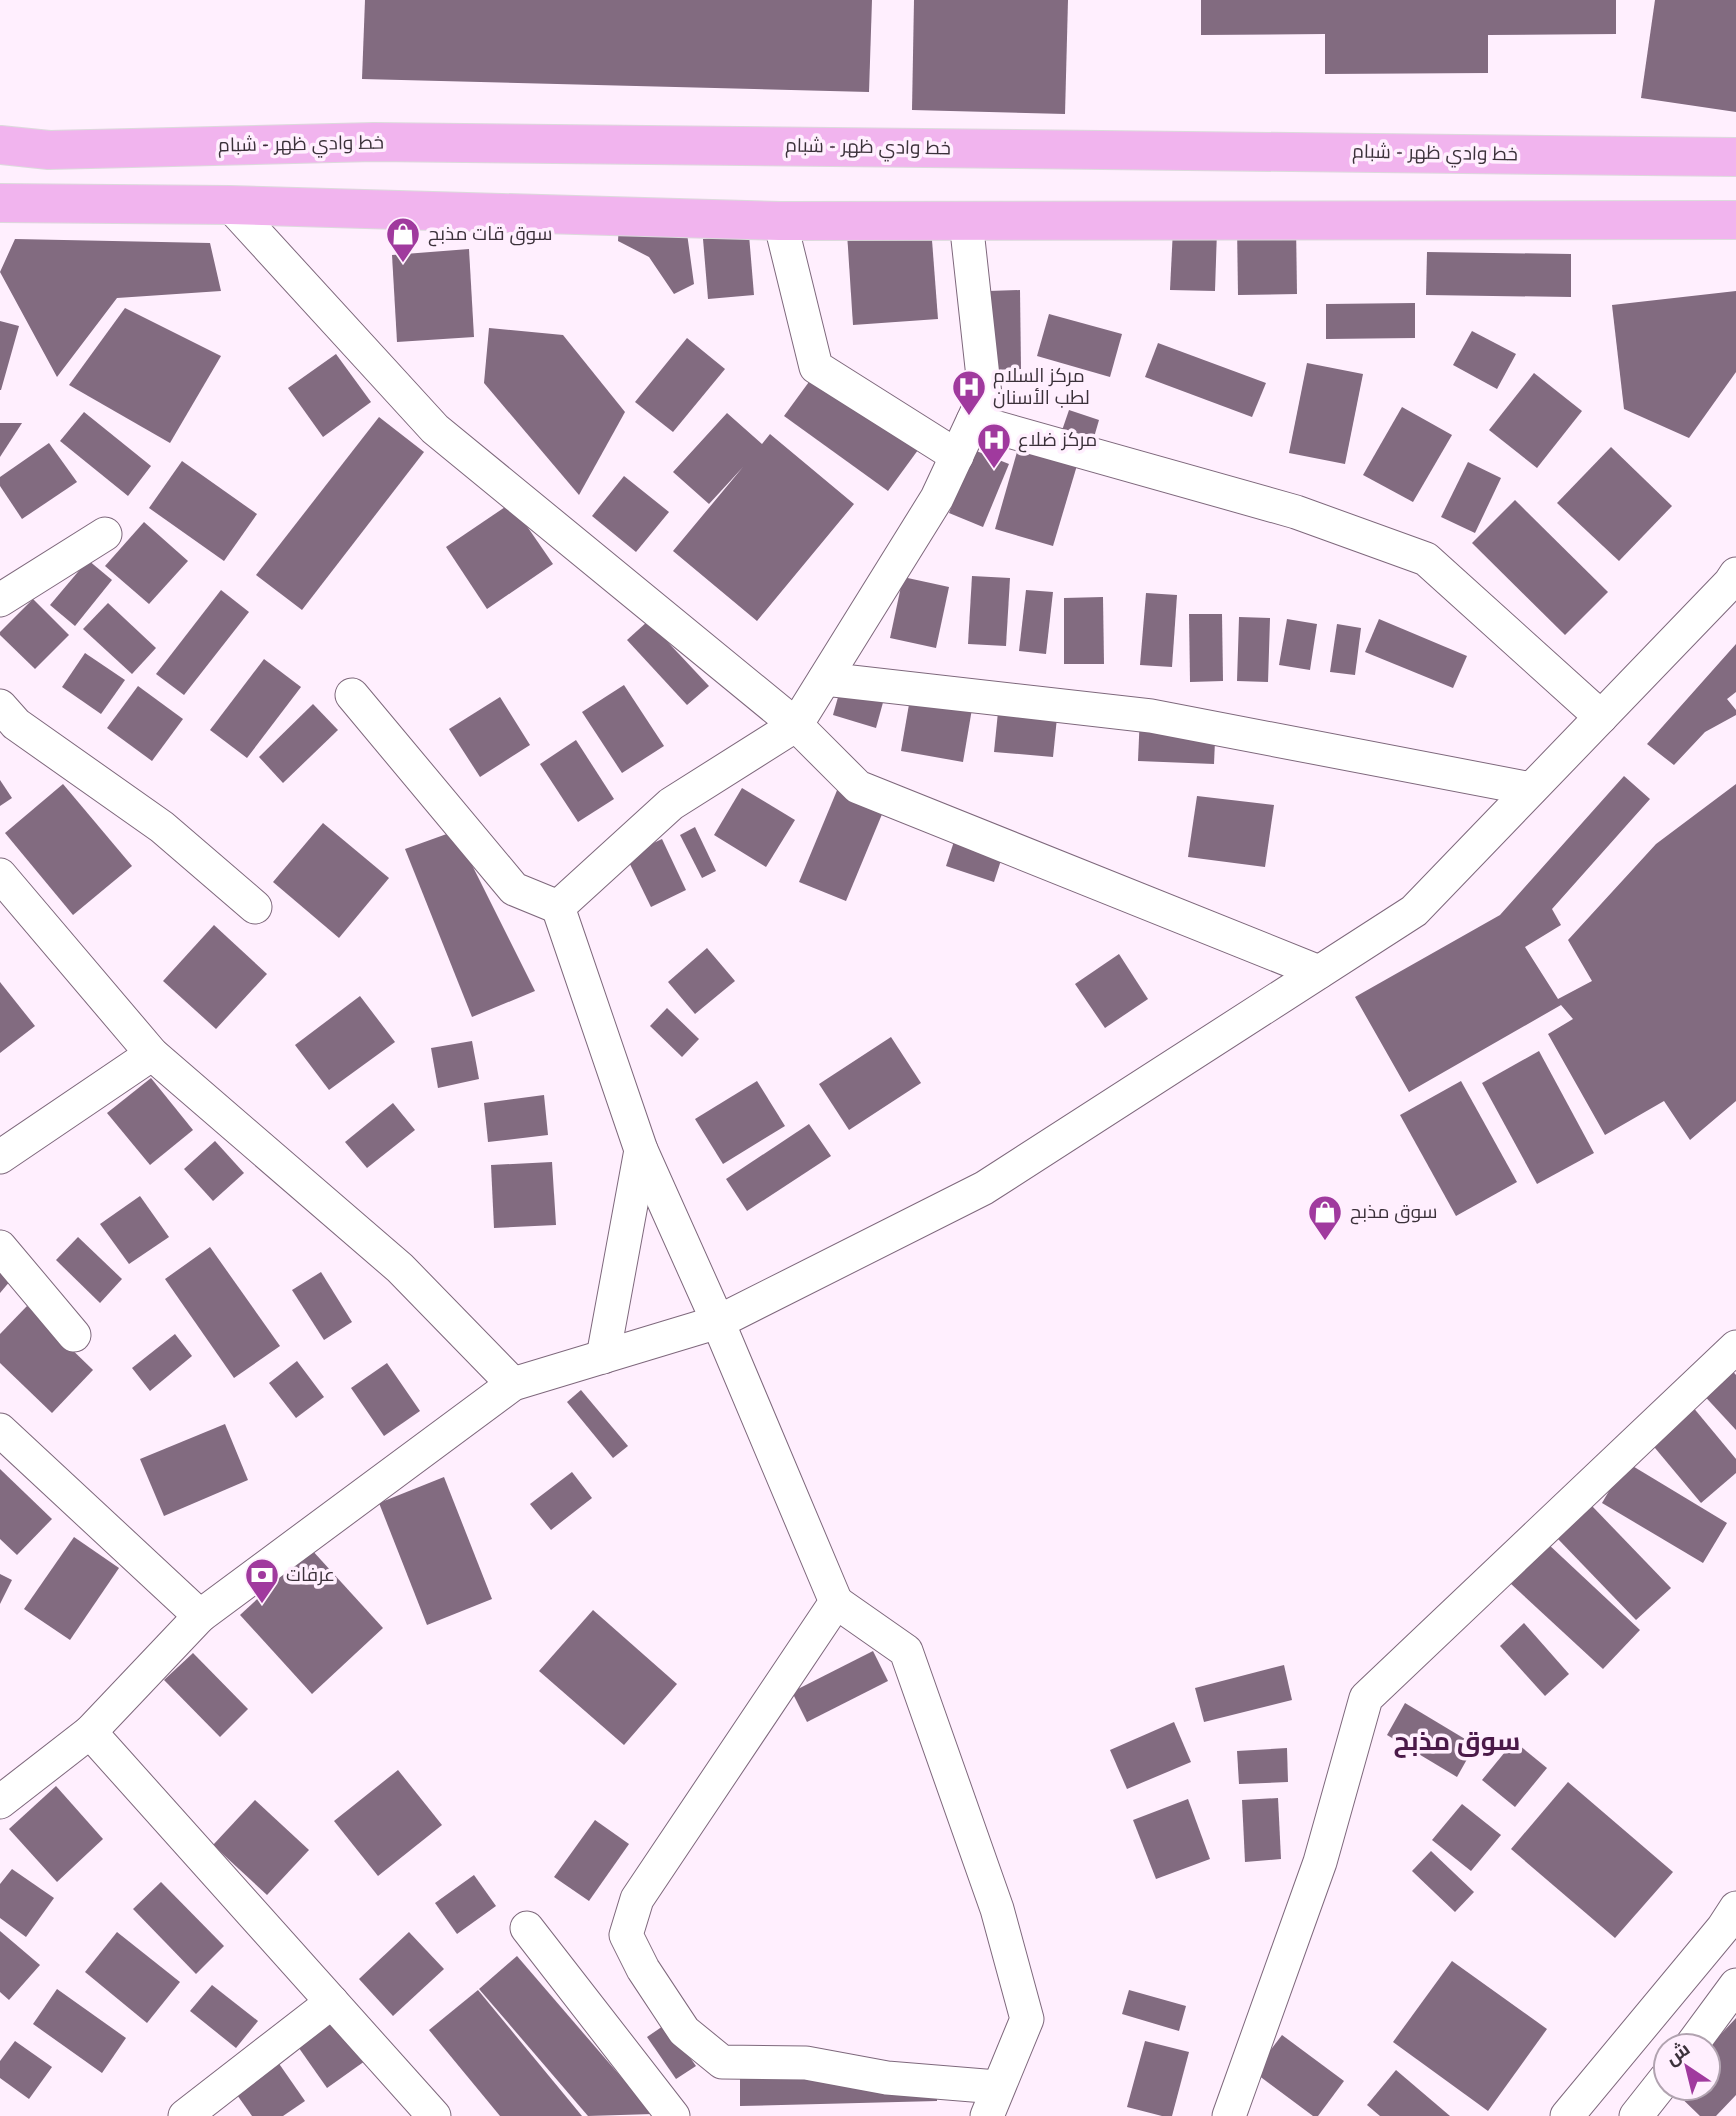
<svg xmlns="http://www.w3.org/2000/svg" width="1736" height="2116" viewBox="0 0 1736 2116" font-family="'Varela Round',Cairo,sans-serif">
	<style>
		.building { fill: #826b80 }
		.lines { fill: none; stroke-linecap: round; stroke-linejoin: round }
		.minor-casing { stroke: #7e687c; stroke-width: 35 }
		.primary-casing { stroke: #dcdadc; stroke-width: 40 }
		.minor { stroke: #fff; stroke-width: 33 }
		.primary { stroke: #f1b4ee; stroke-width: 38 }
		.labels { text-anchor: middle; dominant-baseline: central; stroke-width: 7; stroke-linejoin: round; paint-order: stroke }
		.street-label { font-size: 19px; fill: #3b313a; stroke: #ffeffe }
		.poi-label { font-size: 19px; fill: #3b313a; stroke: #ffeffe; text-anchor: start }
		.district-label { font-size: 26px; font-weight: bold; fill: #4b1a49; stroke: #ffeffe }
	</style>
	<rect width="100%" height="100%" fill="#ffeffe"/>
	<!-- building -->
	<g class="building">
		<path d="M365,0H872L869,92L362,79Z"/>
		<path d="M914,0H1068L1065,114L912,110Z"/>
		<path d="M1201,0H1616V34L1488,35V73L1325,74V34L1201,35Z"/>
		<path d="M1655,0H1736V112L1641,98Z"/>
		<path d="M619,223L686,226L694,284L674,294L649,257L618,241Z"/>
		<path d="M1296,224L1297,294L1238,295L1237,225Z"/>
		<path d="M931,227L938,319L853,325L847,233Z"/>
		<path d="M1173,229L1217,230L1215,291L1170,290Z"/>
		<path d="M749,235L754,295L708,299L703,239Z"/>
		<path d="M15,239L210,243L221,291L117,298L57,377L0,272Z"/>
		<path d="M469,249L474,337L397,342L392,255Z"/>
		<path d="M1427,252L1571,254V297L1426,295Z"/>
		<path d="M1020,290L1021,369L990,370L988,291Z"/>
		<path d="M1736,291V372L1689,438L1624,409L1612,305Z"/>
		<path d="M1415,303V338L1326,339V304Z"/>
		<path d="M125,308L221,356L170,443L69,385Z"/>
		<path d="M1049,314L1122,334L1110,377L1037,356Z"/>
		<path d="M0,321L19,326L1,390H0Z"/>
		<path d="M489,328L563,335L625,412L579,495L484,383Z"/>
		<path d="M1472,331L1516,354L1497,389L1453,365Z"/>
		<path d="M687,338L725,369L673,432L635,402Z"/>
		<path d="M1158,343L1266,383L1252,417L1145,377Z"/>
		<path d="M336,354L371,402L323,437L288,388Z"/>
		<path d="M1307,363L1363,374L1345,464L1289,453Z"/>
		<path d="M1534,373L1582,411L1537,468L1489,430Z"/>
		<path d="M814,375L918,450L888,491L784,416Z"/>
		<path d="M1402,407L1452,435L1413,502L1363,475Z"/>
		<path d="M1069,410L1099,420L1088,458L1056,448Z"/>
		<path d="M84,412L151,466L128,496L60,441Z"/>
		<path d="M727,413L762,444L770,434L854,504L757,621L673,551L743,467L709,504L673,472Z"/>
		<path d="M379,417L424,452L302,610L256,575Z"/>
		<path d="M0,423H22L0,457Z"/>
		<path d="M49,443L77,482L22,519L0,486V477Z"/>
		<path d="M1019,445L1078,462L1053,546L995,529Z"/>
		<path d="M1611,447L1672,506L1619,561L1557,503Z"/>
		<path d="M974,450L1009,464L983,527L949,513Z"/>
		<path d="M182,461L257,514L224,561L149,508Z"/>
		<path d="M1468,462L1501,478L1475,533L1441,517Z"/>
		<path d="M624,476L669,512L636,552L592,516Z"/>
		<path d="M1515,500L1608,592L1565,635L1472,543Z"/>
		<path d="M511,503L553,564L487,609L446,547Z"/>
		<path d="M144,522L188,561L149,604L105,566Z"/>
		<path d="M88,560L112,580L75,626L50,605Z"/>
		<path d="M972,576L1010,578L1006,646L968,644Z"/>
		<path d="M903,577L949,587L936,648L890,638Z"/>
		<path d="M221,590L249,612L184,695L156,674Z"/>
		<path d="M1026,590L1053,592L1046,654L1019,651Z"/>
		<path d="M1146,593L1177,595L1172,667L1140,665Z"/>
		<path d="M1103,597L1104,664H1064V598Z"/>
		<path d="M33,599L69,635L35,669L0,635V632Z"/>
		<path d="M108,603L156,648L132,674L83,629Z"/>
		<path d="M1189,614H1222L1223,681L1190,682Z"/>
		<path d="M1239,617L1270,618L1268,682L1237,681Z"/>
		<path d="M1287,619L1317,624L1310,670L1279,665Z"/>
		<path d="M1379,619L1467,656L1453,688L1365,652Z"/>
		<path d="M648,621L709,686L687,705L627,640Z"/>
		<path d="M1337,624L1361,628L1355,675L1330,672Z"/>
		<path d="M1736,644V692L1727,699L1736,710V715L1705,732L1674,765L1647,744Z"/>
		<path d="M85,653L125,680L101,714L62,687Z"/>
		<path d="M264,659L301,687L247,758L210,730Z"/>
		<path d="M847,665L890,677L876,728L833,715Z"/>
		<path d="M913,681L975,691L963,762L901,751Z"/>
		<path d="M624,685L664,746L622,773L582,712Z"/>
		<path d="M138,686L183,719L152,761L107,728Z"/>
		<path d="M1000,692L1059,698L1053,757L994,752Z"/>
		<path d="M500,697L530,745L480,777L449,729Z"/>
		<path d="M313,704L338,730L283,783L259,757Z"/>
		<path d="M1140,714L1216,717L1214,764L1138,761Z"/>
		<path d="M576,740L614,799L578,822L540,764Z"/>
		<path d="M1624,776L1650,799L1552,909L1561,925L1525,947L1558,999L1592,981L1568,940L1656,844L1736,784V1101L1690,1140L1664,1101L1605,1135L1548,1034L1573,1019L1561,1005L1409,1092L1355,997L1500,915Z"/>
		<path d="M0,780L12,798L0,806Z"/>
		<path d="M63,784L132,866L73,915L5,833Z"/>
		<path d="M742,788L795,820L766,867L714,835Z"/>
		<path d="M838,788L885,807L846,901L799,882Z"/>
		<path d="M1197,796L1274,805L1265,867L1188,857Z"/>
		<path d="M323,823L389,878L339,938L273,882Z"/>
		<path d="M695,827L716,871L702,878L680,835Z"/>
		<path d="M958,829L1006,845L994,882L946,866Z"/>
		<path d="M455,831L535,991L472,1017L405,849Z"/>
		<path d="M662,839L686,890L651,907L626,856Z"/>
		<path d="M214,925L267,974L216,1029L163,981Z"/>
		<path d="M707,948L735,981L695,1014L668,982Z"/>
		<path d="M1119,954L1148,999L1105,1028L1075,984Z"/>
		<path d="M0,982L35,1026L0,1053Z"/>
		<path d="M360,996L395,1042L329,1090L295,1045Z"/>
		<path d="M667,1008L699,1039L682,1057L650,1026Z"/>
		<path d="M891,1037L921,1083L849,1130L819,1084Z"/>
		<path d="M472,1041L479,1079L438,1088L431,1048Z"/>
		<path d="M1539,1051L1594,1153L1537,1184L1482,1083Z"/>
		<path d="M151,1078L193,1130L150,1165L107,1113Z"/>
		<path d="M757,1081L785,1126L723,1164L695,1119Z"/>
		<path d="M1461,1081L1517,1182L1456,1216L1400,1115Z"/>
		<path d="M544,1095L548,1135L488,1142L484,1103Z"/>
		<path d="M393,1103L415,1130L367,1168L345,1142Z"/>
		<path d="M809,1124L831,1156L747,1211L726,1179Z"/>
		<path d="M215,1141L244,1173L213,1201L184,1169Z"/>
		<path d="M552,1162L556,1225L494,1228L491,1165Z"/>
		<path d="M140,1196L169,1237L129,1264L100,1224Z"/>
		<path d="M78,1237L122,1279L100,1303L56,1260Z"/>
		<path d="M210,1247L280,1346L234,1378L165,1279Z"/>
		<path d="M0,1270L11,1280L0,1293Z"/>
		<path d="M321,1272L352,1322L324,1340L292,1290Z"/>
		<path d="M27,1306L93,1370L52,1413L0,1363V1334Z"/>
		<path d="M175,1334L192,1356L150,1391L132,1368Z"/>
		<path d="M297,1361L324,1397L296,1418L269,1383Z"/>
		<path d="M387,1363L420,1411L384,1436L351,1388Z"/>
		<path d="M1727,1365L1736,1375V1430L1699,1390Z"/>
		<path d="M581,1390L628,1446L613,1458L567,1402Z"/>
		<path d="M1687,1400L1736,1459V1473L1701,1503L1645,1436Z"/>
		<path d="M225,1424L248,1480L164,1516L140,1459Z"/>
		<path d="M1626,1462L1727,1523L1703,1563L1602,1503Z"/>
		<path d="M0,1469L52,1519L17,1555L0,1539Z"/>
		<path d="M572,1472L592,1498L551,1530L530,1504Z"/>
		<path d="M444,1477L492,1599L427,1625L379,1503Z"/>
		<path d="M1592,1506L1671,1588L1636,1620L1558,1539Z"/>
		<path d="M74,1537L119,1568L70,1640L24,1609Z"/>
		<path d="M1547,1543L1640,1630L1603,1669L1510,1583Z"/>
		<path d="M311,1549L383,1628L312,1694L240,1615Z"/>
		<path d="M0,1574L12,1580L0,1604Z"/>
		<path d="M593,1610L677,1684L624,1745L539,1671Z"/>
		<path d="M1524,1623L1569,1674L1545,1696L1500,1646Z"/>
		<path d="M873,1651L888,1681L807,1722L792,1692Z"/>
		<path d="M193,1653L248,1709L220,1737L164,1680Z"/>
		<path d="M1284,1665L1292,1700L1204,1722L1195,1688Z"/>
		<path d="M1405,1703L1475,1745L1457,1777L1387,1735Z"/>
		<path d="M1174,1722L1191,1762L1127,1789L1110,1750Z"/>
		<path d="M1514,1741L1547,1768L1515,1807L1482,1780Z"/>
		<path d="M1287,1748L1288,1782L1239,1784L1237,1751Z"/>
		<path d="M398,1770L442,1825L378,1876L334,1821Z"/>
		<path d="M1568,1782L1673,1872L1615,1938L1511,1849Z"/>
		<path d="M56,1786L103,1839L57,1882L9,1829Z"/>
		<path d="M1278,1798L1281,1859L1245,1862L1242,1800Z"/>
		<path d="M1188,1799L1210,1859L1156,1879L1133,1820Z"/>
		<path d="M255,1800L309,1850L267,1895L213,1845Z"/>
		<path d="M1462,1804L1501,1835L1471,1871L1432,1840Z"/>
		<path d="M595,1820L629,1844L589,1901L554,1877Z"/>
		<path d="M1431,1851L1474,1892L1455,1912L1412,1871Z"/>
		<path d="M12,1869L54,1898L26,1937L0,1918V1884Z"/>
		<path d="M474,1875L496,1906L457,1934L435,1903Z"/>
		<path d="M161,1882L224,1946L196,1974L133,1909Z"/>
		<path d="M0,1931L40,1965L9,2000L0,1992Z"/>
		<path d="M117,1932L180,1982L147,2023L85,1972Z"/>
		<path d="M409,1932L444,1969L393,2016L359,1979Z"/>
		<path d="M517,1956L653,2114L588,2116L479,1989Z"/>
		<path d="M1452,1961L1547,2029L1488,2111L1393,2042Z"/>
		<path d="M212,1985L258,2021L236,2048L190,2011Z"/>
		<path d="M57,1989L126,2038L102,2073L33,2024Z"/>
		<path d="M478,1990L582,2116H500L429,2030Z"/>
		<path d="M1129,1990L1186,2006L1179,2031L1122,2014Z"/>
		<path d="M332,2014L365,2061L327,2088L294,2041Z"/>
		<path d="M1736,2018V2095L1716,2116H1700L1671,2088H1708V2048Z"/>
		<path d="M666,2024L696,2066L676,2079L647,2037Z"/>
		<path d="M1282,2035L1344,2081L1318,2116H1313L1254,2072Z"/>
		<path d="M15,2041L52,2067L29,2099L0,2078V2061Z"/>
		<path d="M1145,2041L1189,2052L1172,2116H1162L1127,2107Z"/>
		<path d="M273,2055L305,2101L283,2116H252L230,2085Z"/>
		<path d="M936,2067L937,2101L740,2106V2072Z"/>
		<path d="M1396,2070L1450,2116H1380L1367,2105Z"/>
	</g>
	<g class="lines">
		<!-- minor casing -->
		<g class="minor-casing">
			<g id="minor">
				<path d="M230,205L435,429L796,725L858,787L1319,972"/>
				<path d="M780,221L816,367L957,456"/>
				<path d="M966,221L985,395L937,498L796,725L671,804L558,907L641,1150L718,1322L836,1602L637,1899L626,1935L643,1969L684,2031L722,2062L806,2063L887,2078L997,2087"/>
				<path d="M973,421L1296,512L1426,559L1601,717"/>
				<path d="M0,600L105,534"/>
				<path d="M825,679L1151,716L1531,789"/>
				<path d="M352,695L514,889L558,907"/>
				<path d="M0,706L16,724L162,827L255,907"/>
				<path d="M0,875L152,1054L400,1268L513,1384"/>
				<path d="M0,1157L152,1054"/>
				<path d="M0,1247L74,1335"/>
				<path d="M603,1357L641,1150"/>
				<path d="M0,1430L200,1616"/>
				<path d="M836,1602L906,1651L997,1909L1027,2019L987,2116"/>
				<path d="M90,1732L434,2116"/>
				<path d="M0,1802L90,1732L200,1616L513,1384L718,1322L984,1188L1414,911L1730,583L1736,574"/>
				<path d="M527,1928L673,2116"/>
				<path d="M1691,2046L1736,1985"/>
				<path d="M185,2116L332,2002"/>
				<path d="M1229,2116L1320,1862L1366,1698L1736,1347"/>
				<path d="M1567,2116L1723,1928L1736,1908"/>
				<path d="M1636,2116L1666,2078"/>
			</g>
		</g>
		<!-- primary casing -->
		<g class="primary-casing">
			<g id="primary">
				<path d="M0,145L49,150L374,142L1736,157"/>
				<path d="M0,203L230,205L780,221L1736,220"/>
			</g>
		</g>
		<!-- minor -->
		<use href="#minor" class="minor"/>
		<!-- primary -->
		<use href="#primary" class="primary"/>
	</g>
	<!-- icons -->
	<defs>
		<g id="shop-pin" transform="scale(1.75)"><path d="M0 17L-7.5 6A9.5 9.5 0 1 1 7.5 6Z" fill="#a03a9e" stroke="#ffeffe"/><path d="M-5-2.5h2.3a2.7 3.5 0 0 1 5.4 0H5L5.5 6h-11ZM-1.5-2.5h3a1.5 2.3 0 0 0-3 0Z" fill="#fff"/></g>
		<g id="hospital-pin" transform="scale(1.75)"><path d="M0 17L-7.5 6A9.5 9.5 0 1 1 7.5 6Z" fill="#a03a9e" stroke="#ffeffe"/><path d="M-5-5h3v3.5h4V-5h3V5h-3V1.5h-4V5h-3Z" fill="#fff"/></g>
		<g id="bank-pin" transform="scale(1.75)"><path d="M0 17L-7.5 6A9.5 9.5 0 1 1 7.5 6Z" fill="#a03a9e" stroke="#ffeffe"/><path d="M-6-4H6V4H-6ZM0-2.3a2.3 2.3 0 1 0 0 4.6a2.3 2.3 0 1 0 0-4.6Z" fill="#fff"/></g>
	</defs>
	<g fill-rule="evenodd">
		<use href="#shop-pin" x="403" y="234"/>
		<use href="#hospital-pin" x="969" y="387"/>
		<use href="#hospital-pin" x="994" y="440"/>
		<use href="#shop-pin" x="1325" y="1212"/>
		<use href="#bank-pin" x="262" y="1575"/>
	</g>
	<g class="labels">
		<!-- street labels -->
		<g class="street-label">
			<text transform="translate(301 144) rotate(-1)">خط وادي ظهر - شبام</text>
			<text transform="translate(868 147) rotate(1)">خط وادي ظهر - شبام</text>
			<text transform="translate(1435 153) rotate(1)">خط وادي ظهر - شبام</text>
		</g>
		<!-- poi labels -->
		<g class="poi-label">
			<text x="428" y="234">سوق قات مذبح</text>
			<text x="993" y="376">مركز السلام<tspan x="993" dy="22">لطب الأسنان</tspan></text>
			<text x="1018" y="440">مركز ضلاع</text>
			<text x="1350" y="1212">سوق مذبح</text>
			<text x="286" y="1575">عرفات</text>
		</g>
		<!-- district labels -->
		<g class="district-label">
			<text x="1457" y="1741">سوق مذبح</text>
		</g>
	</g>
	<!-- north arrow -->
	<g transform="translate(1687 2067) rotate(325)"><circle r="33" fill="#ffeffe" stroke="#b1a3b0" stroke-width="2"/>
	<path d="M0-5L12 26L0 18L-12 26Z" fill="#a03a9e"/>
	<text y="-10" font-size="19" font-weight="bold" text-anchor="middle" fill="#3b313a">ش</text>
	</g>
</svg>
